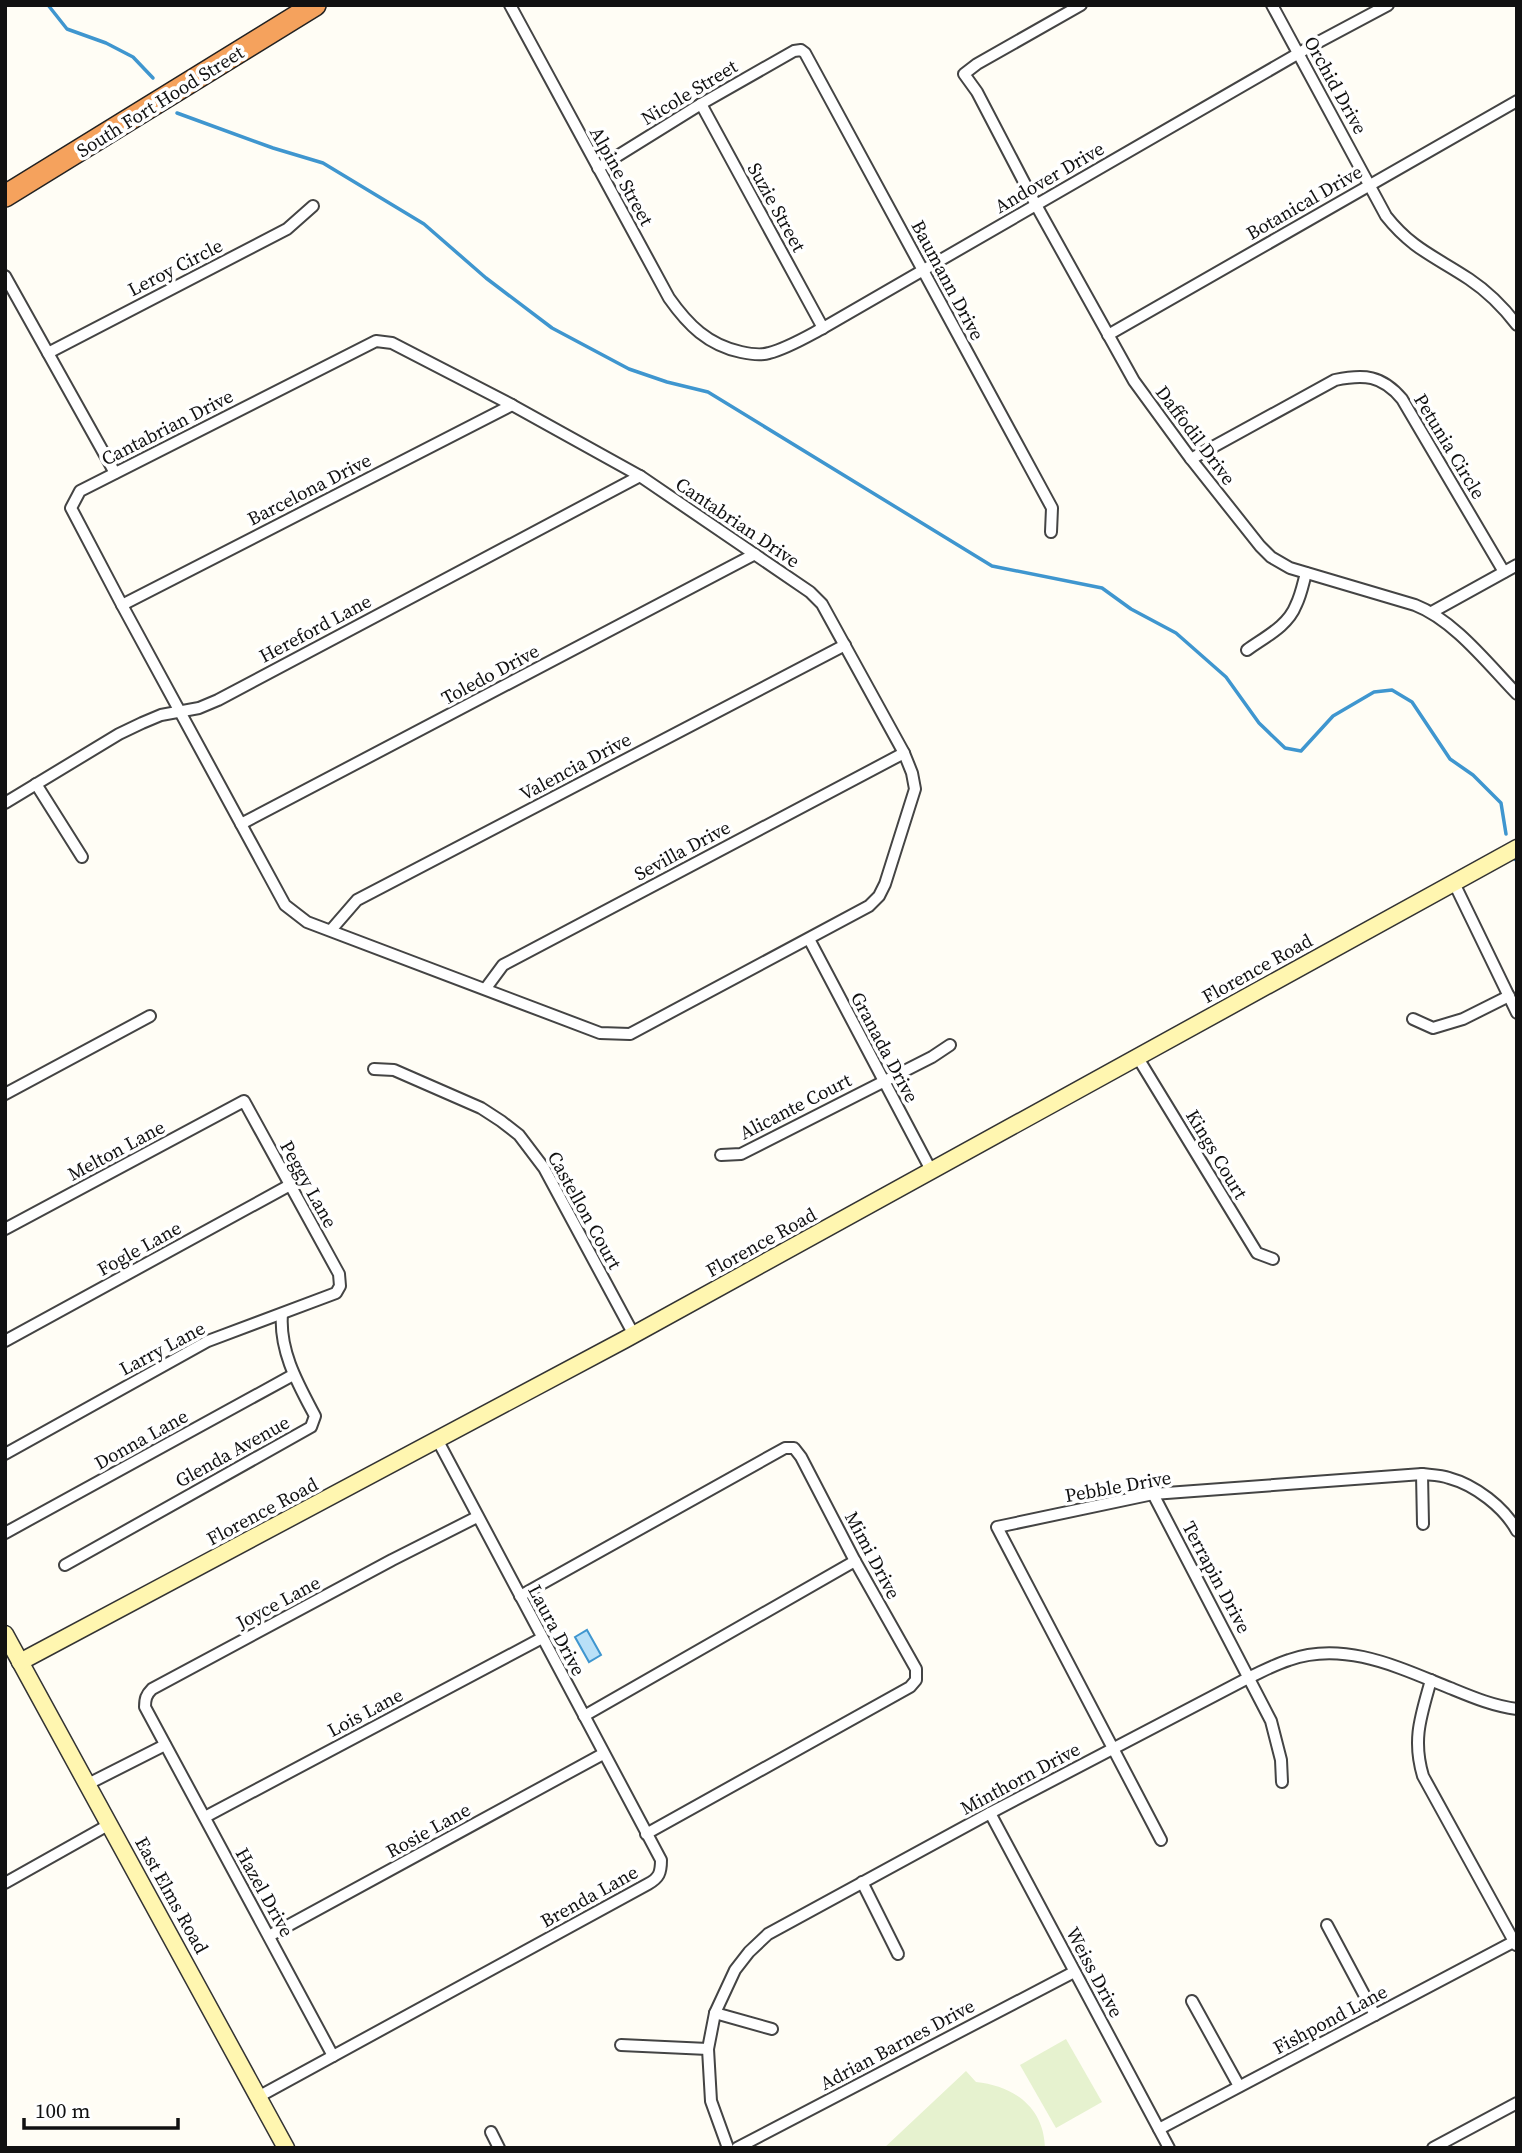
<svg xmlns="http://www.w3.org/2000/svg" width="1522" height="2153" viewBox="0 0 1522 2153" font-family="'Source Serif 4',serif">
	<style>
		.pitch { fill: #e6f2cf }
		.water { fill: #b9e0f7; stroke: #3f96cf; stroke-width: 2 }
		.lines { fill: none; stroke-linecap: round; stroke-linejoin: round }
		.stream { stroke: #3f96cf; stroke-width: 3.5 }
		.street-casing { stroke: #444; stroke-width: 14 }
		.secondary-casing { stroke: #333; stroke-width: 19 }
		.highway-casing { stroke: #222; stroke-width: 24 }
		.street { stroke: #fff; stroke-width: 10 }
		.secondary { stroke: #fff6b0; stroke-width: 16 }
		.highway { stroke: #f5a25d; stroke-width: 21 }
		.labels { text-anchor: middle; dominant-baseline: central; stroke-width: 7; stroke-linejoin: round; paint-order: stroke }
		.street-label { font-size: 19px; fill: #111; stroke: #fff }
	</style>
	<rect width="100%" height="100%" fill="#fffdf5"/>
	<!-- pitch -->
	<g class="pitch">
		<path d="M1066,2039L1102,2102L1056,2128L1020,2065Z"/>
		<path d="M966,2071L976,2082C1014,2086 1044,2107 1045,2148H884Z"/>
	</g>
	<!-- water -->
	<path class="water" d="M587,1630L601,1655L589,1662L575,1637Z"/>
	<g class="lines">
		<!-- stream -->
		<g class="stream">
			<path d="M48,5L67,29L106,43L133,57L153,78"/>
			<path d="M177,113L273,148L323,163L424,224L486,278L552,328L629,369L667,382L708,392L992,566L1102,588L1131,609L1176,633L1226,677L1259,723L1285,748L1301,751L1333,716L1374,692L1392,690L1412,702L1450,759L1473,775L1501,803L1506,834"/>
			<path d="M1515,859L1517,861"/>
		</g>
		<!-- street casing -->
		<g class="street-casing">
			<g id="street">
				<path d="M510,5L669,298C688,325 708,345 741,352C750,354 760,356 769,353C788,348 806,337 823,328L1313,45L1388,5"/>
				<path d="M1081,5L977,64L964,74L977,92L1036,205L1134,381L1191,459L1260,546L1271,557L1290,568L1415,605C1454,620 1488,664 1517,694"/>
				<path d="M1272,5L1386,216C1412,249 1436,257 1469,279C1487,291 1504,308 1517,325"/>
				<path d="M701,104L823,328"/>
				<path d="M598,168L701,104L794,51L801,50L805,53L1052,508L1051,532"/>
				<path d="M5,276L115,473"/>
				<path d="M1108,335L1517,101"/>
				<path d="M376,341L392,343L512,405L640,476L810,592L822,604L904,753L912,773L915,789L885,884L879,896L869,906L630,1034L600,1033L307,922L285,905L122,605L71,508L80,491Z"/>
				<path d="M48,353L287,229L313,206"/>
				<path d="M1191,459L1335,380C1364,374 1382,375 1402,399L1504,572"/>
				<path d="M122,605L512,405"/>
				<path d="M1432,612L1517,565"/>
				<path d="M1247,650C1265,637 1288,626 1296,605C1301,595 1303,584 1306,573"/>
				<path d="M36,784L82,857"/>
				<path d="M5,803L119,734L142,723L161,715L199,708L218,700L640,476"/>
				<path d="M241,824L755,554"/>
				<path d="M1454,883L1517,1013"/>
				<path d="M331,930L357,900L845,645"/>
				<path d="M809,939L932,1172"/>
				<path d="M486,988L503,965L904,753"/>
				<path d="M1413,1019L1433,1028L1463,1019L1509,996"/>
				<path d="M1138,1058L1257,1253L1273,1259"/>
				<path d="M374,1069L394,1070L481,1108L501,1121L519,1135L544,1168L634,1335"/>
				<path d="M5,1094L150,1016"/>
				<path d="M721,1155L741,1154L932,1057L950,1045"/>
				<path d="M5,1229L244,1101L339,1274L340,1286L336,1293L208,1341L5,1454"/>
				<path d="M5,1341L290,1185"/>
				<path d="M1422,1474L1423,1524"/>
				<path d="M1153,1494L1271,1721L1281,1760L1282,1782"/>
				<path d="M5,1533L293,1375"/>
				<path d="M65,1565L311,1427L315,1416C298,1384 279,1351 282,1314"/>
				<path d="M520,1596L785,1448H794L801,1457L855,1561L916,1669V1680L910,1687L646,1834"/>
				<path d="M1431,1680C1421,1716 1412,1739 1423,1776L1516,1945"/>
				<path d="M584,1716L855,1561"/>
				<path d="M88,1784L165,1745"/>
				<path d="M990,1813L1169,2148"/>
				<path d="M205,1817L542,1638"/>
				<path d="M1161,1840L997,1527L1153,1494L1422,1474C1431,1475 1441,1475 1449,1478C1475,1485 1504,1507 1517,1531"/>
				<path d="M862,1882L898,1954"/>
				<path d="M5,1883L110,1824"/>
				<path d="M1327,1925L1375,2015"/>
				<path d="M269,1936L603,1754"/>
				<path d="M1192,2001L1239,2086"/>
				<path d="M715,2013L772,2029"/>
				<path d="M621,2045L708,2049"/>
				<path d="M333,2056L145,1707C145,1699 146,1695 152,1689L392,1560L477,1517"/>
				<path d="M258,2097L648,1884C659,1878 661,1873 661,1860L438,1441"/>
				<path d="M1159,2129L1517,1940"/>
				<path d="M491,2132L499,2148"/>
				<path d="M728,2148L711,2101L708,2049L715,2013L735,1970L749,1952L768,1934L990,1813L1250,1677C1263,1671 1276,1664 1289,1660C1344,1640 1400,1668 1450,1688C1472,1697 1493,1706 1517,1709"/>
				<path d="M737,2148L1074,1972"/>
				<path d="M1433,2148L1517,2103"/>
			</g>
		</g>
		<!-- secondary casing -->
		<g class="secondary-casing">
			<g id="secondary">
				<path d="M5,1634L286,2148"/>
				<path d="M20,1662L624,1340L1517,848"/>
			</g>
		</g>
		<!-- highway casing -->
		<g class="highway-casing">
			<path id="highway" d="M5,196L315,5"/>
		</g>
		<!-- street -->
		<use href="#street" class="street"/>
		<!-- secondary -->
		<use href="#secondary" class="secondary"/>
		<!-- highway -->
		<use href="#highway" class="highway"/>
	</g>
	<g class="labels">
		<!-- street labels -->
		<g class="street-label">
			<text transform="translate(1336 85) rotate(61)">Orchid Drive</text>
			<text transform="translate(689 92) rotate(-31)">Nicole Street</text>
			<text transform="translate(160 101) rotate(-32)">South Fort Hood Street</text>
			<text transform="translate(622 176) rotate(61)">Alpine Street</text>
			<text transform="translate(1049 177) rotate(-30)">Andover Drive</text>
			<text transform="translate(1304 202) rotate(-30)">Botanical Drive</text>
			<text transform="translate(777 207) rotate(61)">Suzie Street</text>
			<text transform="translate(175 267) rotate(-27)">Leroy Circle</text>
			<text transform="translate(948 280) rotate(62)">Baumann Drive</text>
			<text transform="translate(167 427) rotate(-27)">Cantabrian Drive</text>
			<text transform="translate(1196 435) rotate(53)">Daffodil Drive</text>
			<text transform="translate(1450 446) rotate(59)">Petunia Circle</text>
			<text transform="translate(309 489) rotate(-27)">Barcelona Drive</text>
			<text transform="translate(738 522) rotate(34)">Cantabrian Drive</text>
			<text transform="translate(315 628) rotate(-28)">Hereford Lane</text>
			<text transform="translate(490 674) rotate(-28)">Toledo Drive</text>
			<text transform="translate(575 766) rotate(-28)">Valencia Drive</text>
			<text transform="translate(682 850) rotate(-28)">Sevilla Drive</text>
			<text transform="translate(1257 968) rotate(-29)">Florence Road</text>
			<text transform="translate(885 1047) rotate(62)">Granada Drive</text>
			<text transform="translate(795 1106) rotate(-27)">Alicante Court</text>
			<text transform="translate(116 1150) rotate(-28)">Melton Lane</text>
			<text transform="translate(1217 1154) rotate(59)">Kings Court</text>
			<text transform="translate(309 1184) rotate(61)">Peggy Lane</text>
			<text transform="translate(585 1210) rotate(61)">Castellon Court</text>
			<text transform="translate(761 1242) rotate(-29)">Florence Road</text>
			<text transform="translate(139 1248) rotate(-29)">Fogle Lane</text>
			<text transform="translate(162 1348) rotate(-28)">Larry Lane</text>
			<text transform="translate(141 1439) rotate(-29)">Donna Lane</text>
			<text transform="translate(232 1451) rotate(-29)">Glenda Avenue</text>
			<text transform="translate(1118 1486) rotate(-10)">Pebble Drive</text>
			<text transform="translate(262 1511) rotate(-28)">Florence Road</text>
			<text transform="translate(873 1555) rotate(62)">Mimi Drive</text>
			<text transform="translate(1217 1577) rotate(62)">Terrapin Drive</text>
			<text transform="translate(278 1602) rotate(-28)">Joyce Lane</text>
			<text transform="translate(557 1630) rotate(62)">Laura Drive</text>
			<text transform="translate(365 1712) rotate(-28)">Lois Lane</text>
			<text transform="translate(1020 1778) rotate(-28)">Minthorn Drive</text>
			<text transform="translate(428 1830) rotate(-29)">Rosie Lane</text>
			<text transform="translate(265 1892) rotate(61)">Hazel Drive</text>
			<text transform="translate(172 1895) rotate(61)">East Elms Road</text>
			<text transform="translate(589 1896) rotate(-29)">Brenda Lane</text>
			<text transform="translate(1095 1972) rotate(62)">Weiss Drive</text>
			<text transform="translate(1330 2019) rotate(-28)">Fishpond Lane</text>
			<text transform="translate(897 2044) rotate(-28)">Adrian Barnes Drive</text>
		</g>
	</g>
	<!-- border -->
	<rect width="1522" height="2153" fill="none" stroke="#111111" stroke-width="14"/>
	<!-- scale -->
	<path d="M24 2118v10h154v-10" fill="none" stroke="#111111" stroke-width="3.5"/>
	<text x="35" y="2118" font-size="21" fill="#111111" stroke="#ffffff" stroke-width="5" paint-order="stroke">100 m</text>
</svg>
